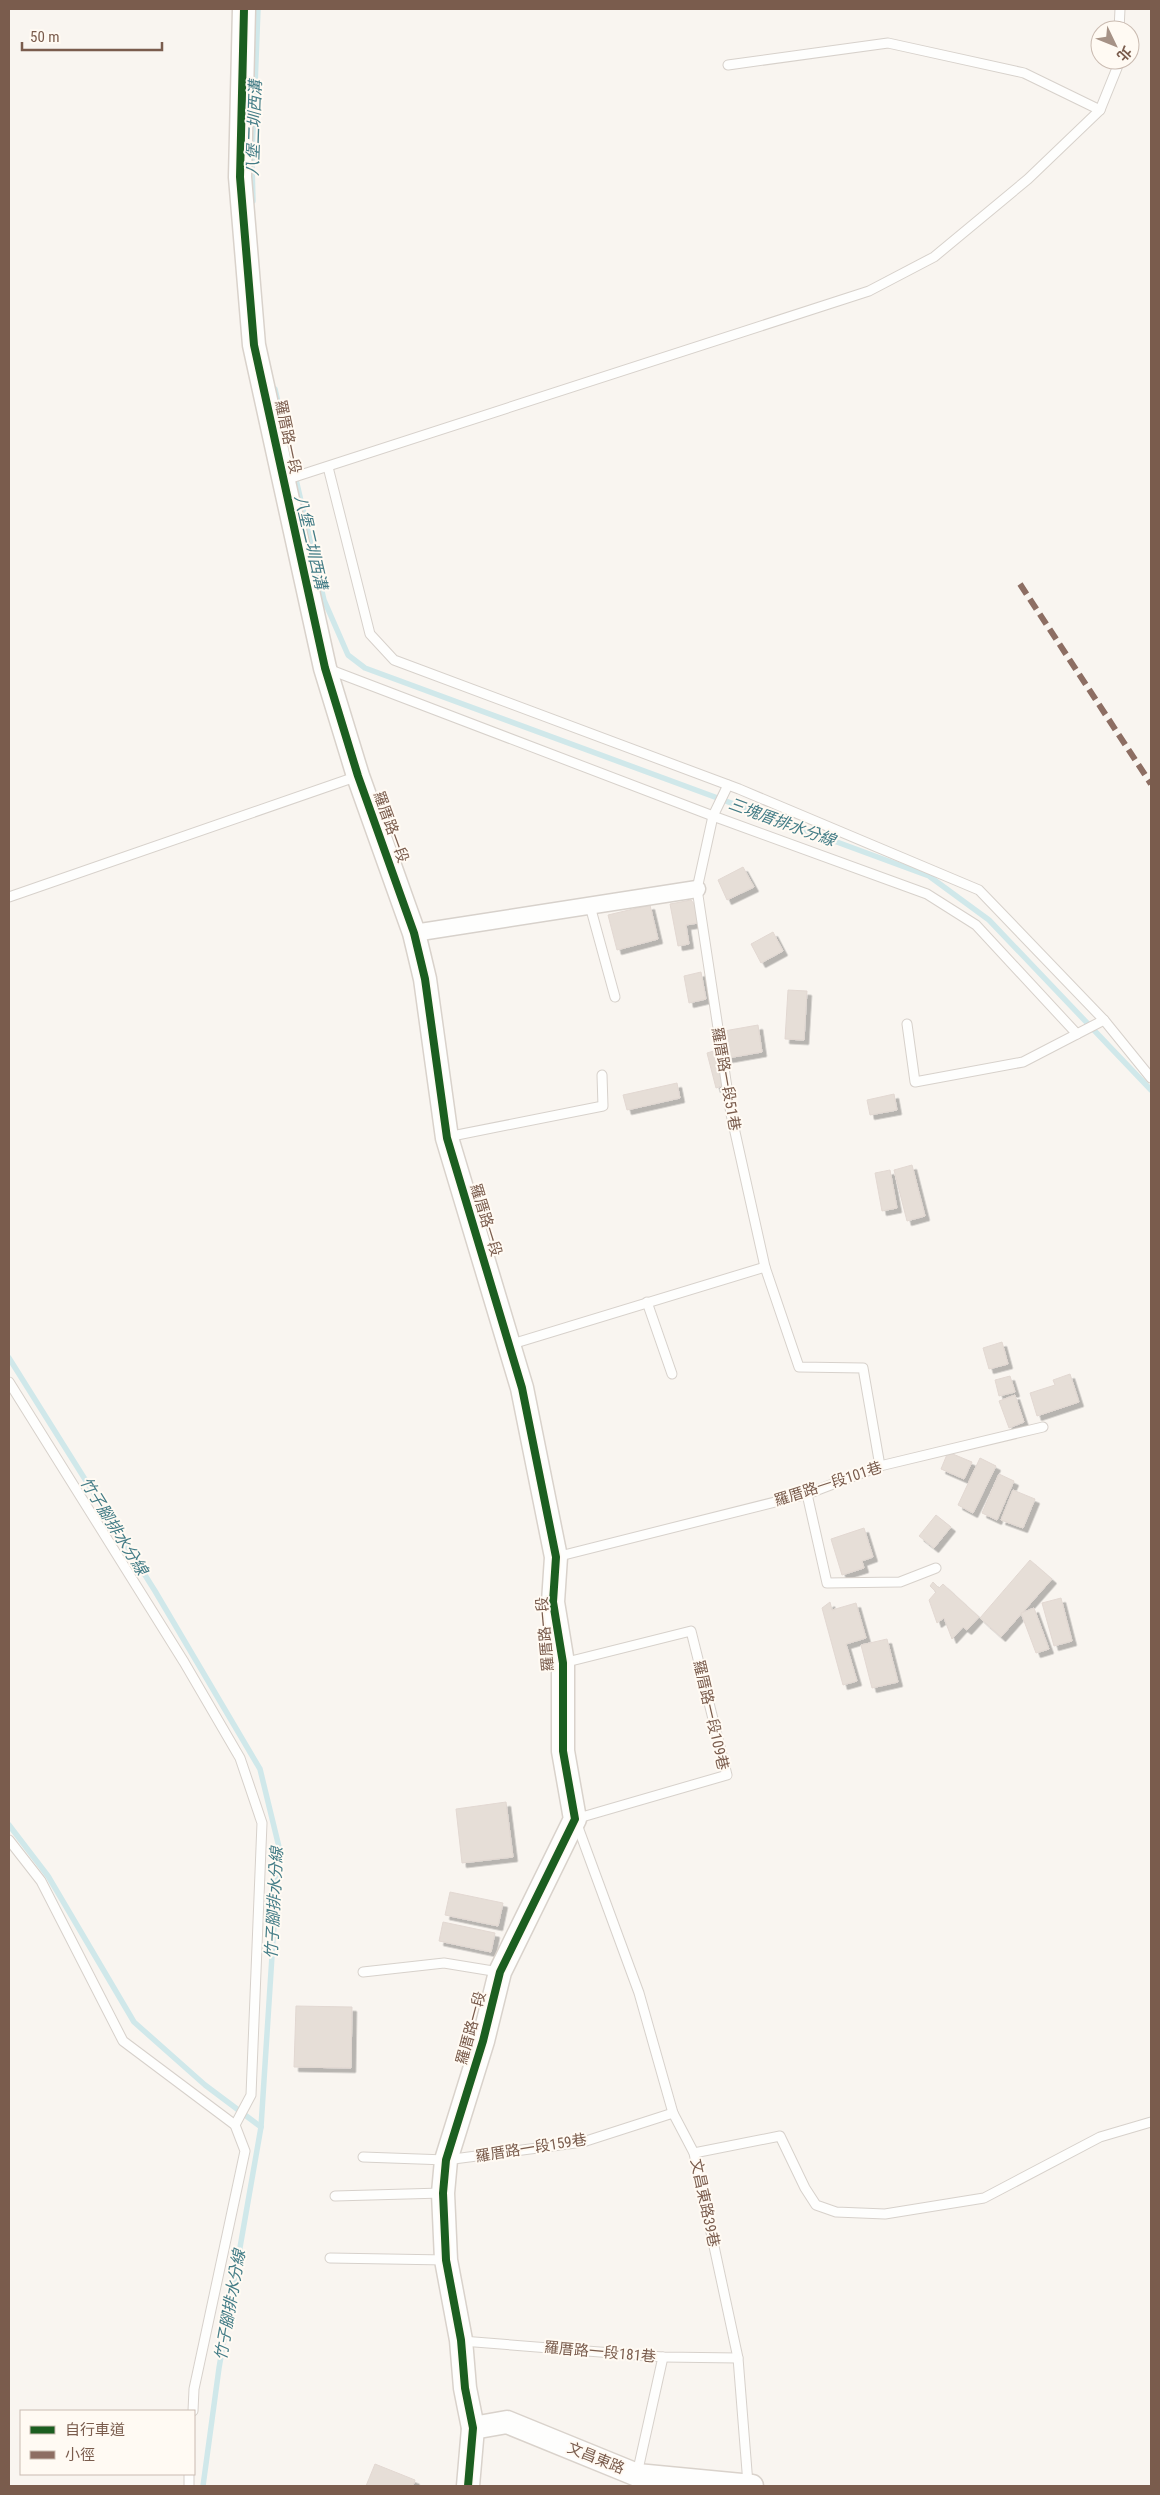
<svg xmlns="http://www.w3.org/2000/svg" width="1160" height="2495" viewBox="0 0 1160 2495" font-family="'Roboto Condensed','Noto Sans TC',sans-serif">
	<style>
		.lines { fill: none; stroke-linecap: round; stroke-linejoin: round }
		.stream { stroke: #d0e8ea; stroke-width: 5.5 }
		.building { fill: #e6ded7; stroke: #e2d8d2; filter: url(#shadow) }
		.lane-casing { stroke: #d7d1cb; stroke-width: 11 }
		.street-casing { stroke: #d7d1cb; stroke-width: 19 }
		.secondary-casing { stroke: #d9d2cb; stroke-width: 25 }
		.lane { stroke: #fefefd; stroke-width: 9 }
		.street { stroke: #fefefd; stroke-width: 16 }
		.secondary { stroke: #fefefd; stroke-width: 22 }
		.quiet { stroke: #8d6e63; stroke-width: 6; stroke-dasharray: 12 6; stroke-linecap: butt }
		.cycleway-casing { stroke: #fffaf3; stroke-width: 11 }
		.cycleway { stroke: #1b5e20; stroke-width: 8 }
		.labels { text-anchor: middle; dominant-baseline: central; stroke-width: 4; stroke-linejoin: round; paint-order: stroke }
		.street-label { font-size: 15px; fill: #7a5c4d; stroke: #fffaf3 }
		.water-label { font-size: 16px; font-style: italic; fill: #437c86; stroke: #fffaf3 }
	</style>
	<defs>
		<filter id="shadow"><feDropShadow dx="4.5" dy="4.5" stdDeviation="0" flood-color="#0004"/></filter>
	</defs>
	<rect width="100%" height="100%" fill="#f9f5f0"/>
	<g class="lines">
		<!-- stream -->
		<g class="stream">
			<path d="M253,201L252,164L258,9"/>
			<path d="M275,389L324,600L348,655L365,668L929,876L989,920L1151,1090"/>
			<path d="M9,1358L155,1591L260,1769L279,1847L261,2127L219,2368L203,2486"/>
			<path d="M9,1825L48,1876L134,2022L205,2085L261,2127"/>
		</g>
	</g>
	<!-- building -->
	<g class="building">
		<path d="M743,867L754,887L727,900L718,880Z"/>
		<path d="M691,900L695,905L698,923L686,925L689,944L678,946L670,904Z"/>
		<path d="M650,905L658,939L617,950L608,915Z"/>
		<path d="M773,932L783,951L761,963L751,944Z"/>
		<path d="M701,972L706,999L689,1003L684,976Z"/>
		<path d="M788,990L807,991L804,1040L785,1039Z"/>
		<path d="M758,1025L762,1052L728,1058L724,1031Z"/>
		<path d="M717,1050L725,1085L716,1088L707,1053Z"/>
		<path d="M677,1083L680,1098L627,1110L623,1095Z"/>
		<path d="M894,1094L897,1110L870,1115L867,1100Z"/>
		<path d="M912,1165L925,1216L907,1221L894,1170Z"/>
		<path d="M890,1170L897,1208L882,1211L875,1173Z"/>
		<path d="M1002,1342L1008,1364L989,1369L983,1348Z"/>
		<path d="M1070,1374L1079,1402L1037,1416L1030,1393L1055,1385L1053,1380Z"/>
		<path d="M1010,1376L1015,1392L999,1396L995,1380Z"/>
		<path d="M1015,1395L1024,1422L1009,1428L999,1401Z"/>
		<path d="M948,1452L972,1462L964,1479L941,1469Z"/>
		<path d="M980,1458L996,1466L973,1513L958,1505Z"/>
		<path d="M999,1474L1014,1481L997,1520L982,1513Z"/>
		<path d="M1013,1490L1035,1499L1023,1528L1001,1520Z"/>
		<path d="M936,1515L951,1527L934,1548L919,1536Z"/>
		<path d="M864,1528L873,1557L862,1561L864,1568L842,1575L831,1539Z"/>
		<path d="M1030,1560L1052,1579L1001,1637L980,1618Z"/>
		<path d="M933,1582L939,1588L943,1584L979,1617L967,1630L963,1627L952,1639L944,1618L937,1623L929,1600L936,1592L930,1586Z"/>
		<path d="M1061,1598L1072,1641L1054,1646L1042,1603Z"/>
		<path d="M830,1602L832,1610L856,1603L866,1638L846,1644L857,1681L843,1685L822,1608Z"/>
		<path d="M1034,1608L1049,1649L1036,1653L1021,1613Z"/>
		<path d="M887,1639L898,1682L872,1688L861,1645Z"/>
		<path d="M506,1802L513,1857L462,1863L456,1809Z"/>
		<path d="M450,1892L503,1903L498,1926L445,1915Z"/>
		<path d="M443,1922L495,1933L491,1952L439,1941Z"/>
		<path d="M296,2006L352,2007L351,2068L294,2067Z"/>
		<path d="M375,2464L415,2480L413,2486H366Z"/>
	</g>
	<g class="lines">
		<!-- lane casing -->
		<g class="lane-casing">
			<g id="lane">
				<path d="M1119,30L1120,9"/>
				<path d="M728,65L888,43L1024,73L1100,110"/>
				<path d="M328,467L370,634L394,660L739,789L979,890L1104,1020L1151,1078"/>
				<path d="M285,480L869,291L934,257L1028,179L1100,110L1117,68V60"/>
				<path d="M328,669L713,816L927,894L976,925L1077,1034"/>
				<path d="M728,785L713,816L697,889L731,1114L765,1267L799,1367L863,1368L880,1466"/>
				<path d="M9,897L358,776"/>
				<path d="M590,906L615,997"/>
				<path d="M907,1024L915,1082L1023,1062L1104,1020"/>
				<path d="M447,1137L603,1106L602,1075"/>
				<path d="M647,1302L672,1374"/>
				<path d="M509,1345L765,1267"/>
				<path d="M9,1382L184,1662L240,1758L262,1823L251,2095L235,2125"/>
				<path d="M807,1494L827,1583L900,1582L936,1568"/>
				<path d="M556,1557L807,1494L880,1466L1043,1427"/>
				<path d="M563,1663L691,1631L727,1775L575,1819L639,1993L673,2113L694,2153L738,2358L748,2484"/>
				<path d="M9,1840L41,1881L123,2041L235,2125L245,2151L194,2389L193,2411"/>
				<path d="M363,1972L444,1963L499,1972"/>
				<path d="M694,2153L780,2136L805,2188L816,2205L836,2212L885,2214L984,2198L1100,2137L1151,2122"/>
				<path d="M363,2157L446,2160L583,2142L673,2113"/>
				<path d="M335,2196L442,2193"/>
				<path d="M330,2258L446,2260"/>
				<path d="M462,2341L663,2357L738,2358"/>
				<path d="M637,2474L663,2357"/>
				<path d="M189,2486V2474"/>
			</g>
		</g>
		<!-- street casing -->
		<g class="street-casing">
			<path id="street" d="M414,933L697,889"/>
		</g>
		<!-- secondary casing -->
		<g class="secondary-casing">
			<g id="secondary">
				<path d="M244,9L240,177L254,345L325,668L358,776L414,933L425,979L447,1138L522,1388L556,1557L553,1602L563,1663V1751L575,1819L500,1972L483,2041L446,2160L443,2193L446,2260L461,2340L465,2388L473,2428L468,2486"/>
				<path d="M473,2428L507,2422L637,2475L752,2486"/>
			</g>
		</g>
		<!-- lane -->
		<use href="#lane" class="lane"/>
		<!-- street -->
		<use href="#street" class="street"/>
		<!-- secondary -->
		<use href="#secondary" class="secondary"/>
		<!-- quiet -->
		<path class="quiet" d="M1020,584L1151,784"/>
		<!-- cycleway casing -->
		<g class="cycleway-casing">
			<path id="cycleway" d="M244,9L240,177L254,345L325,668L358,776L414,933L425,979L447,1138L522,1388L556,1557L553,1602L563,1663V1751L575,1819L500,1972L483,2041L446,2160L443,2193L446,2260L461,2340L465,2388L473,2428L468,2486"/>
		</g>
		<!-- cycleway -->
		<use href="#cycleway" class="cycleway"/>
	</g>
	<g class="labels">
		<!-- street labels -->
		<g class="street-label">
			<text transform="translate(288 437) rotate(78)">羅厝路一段</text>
			<text transform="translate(391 827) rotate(70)">羅厝路一段</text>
			<text transform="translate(726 1079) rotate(80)">羅厝路一段51巷</text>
			<text transform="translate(486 1220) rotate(73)">羅厝路一段</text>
			<text transform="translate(828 1484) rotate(-18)">羅厝路一段101巷</text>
			<text transform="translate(545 1634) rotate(-95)">羅厝路一段</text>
			<text transform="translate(711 1715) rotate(77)">羅厝路一段109巷</text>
			<text transform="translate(471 2028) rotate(-75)">羅厝路一段</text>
			<text transform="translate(531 2148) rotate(-9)">羅厝路一段159巷</text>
			<text transform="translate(705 2203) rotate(78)">文昌東路39巷</text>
			<text transform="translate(600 2352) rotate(5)">羅厝路一段181巷</text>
			<text transform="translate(596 2458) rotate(22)">文昌東路</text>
		</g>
		<!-- water labels -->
		<g class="water-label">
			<text transform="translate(254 128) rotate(-88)">八堡二圳西溝</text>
			<text transform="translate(311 542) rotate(77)">八堡二圳西溝</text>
			<text transform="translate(782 822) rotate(20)">三塊厝排水分線</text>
			<text transform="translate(114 1526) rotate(58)">竹子腳排水分線</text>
			<text transform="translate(274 1903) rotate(-87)">竹子腳排水分線</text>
			<text transform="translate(230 2305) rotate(-80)">竹子腳排水分線</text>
		</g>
	</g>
	<!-- border -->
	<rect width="1160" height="2495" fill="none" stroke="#7a5c4d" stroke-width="20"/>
	<!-- legend -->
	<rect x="20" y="2410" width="175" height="65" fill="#fffaf3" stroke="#cabbb1"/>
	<rect x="30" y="2426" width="25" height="8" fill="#1b5e20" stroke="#cabbb1"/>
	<text x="65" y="2435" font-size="15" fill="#7a5c4d">自行車道</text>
	<rect x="30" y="2451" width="25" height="8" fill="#8d6e63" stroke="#cabbb1"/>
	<text x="65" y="2460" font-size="15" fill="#7a5c4d">小徑</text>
	<!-- north arrow -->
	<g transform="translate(1115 45) rotate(133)"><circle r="24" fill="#fffaf3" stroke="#cabbb1"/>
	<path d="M0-4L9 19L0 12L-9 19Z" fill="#a69286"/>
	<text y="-8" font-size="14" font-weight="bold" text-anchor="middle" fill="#7a5c4d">北</text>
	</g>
	<!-- scale -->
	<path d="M22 42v8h140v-8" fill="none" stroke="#7a5c4d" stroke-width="2.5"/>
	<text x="30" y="42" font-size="15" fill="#7a5c4d" stroke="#fffaf3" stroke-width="4" paint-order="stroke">50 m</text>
</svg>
